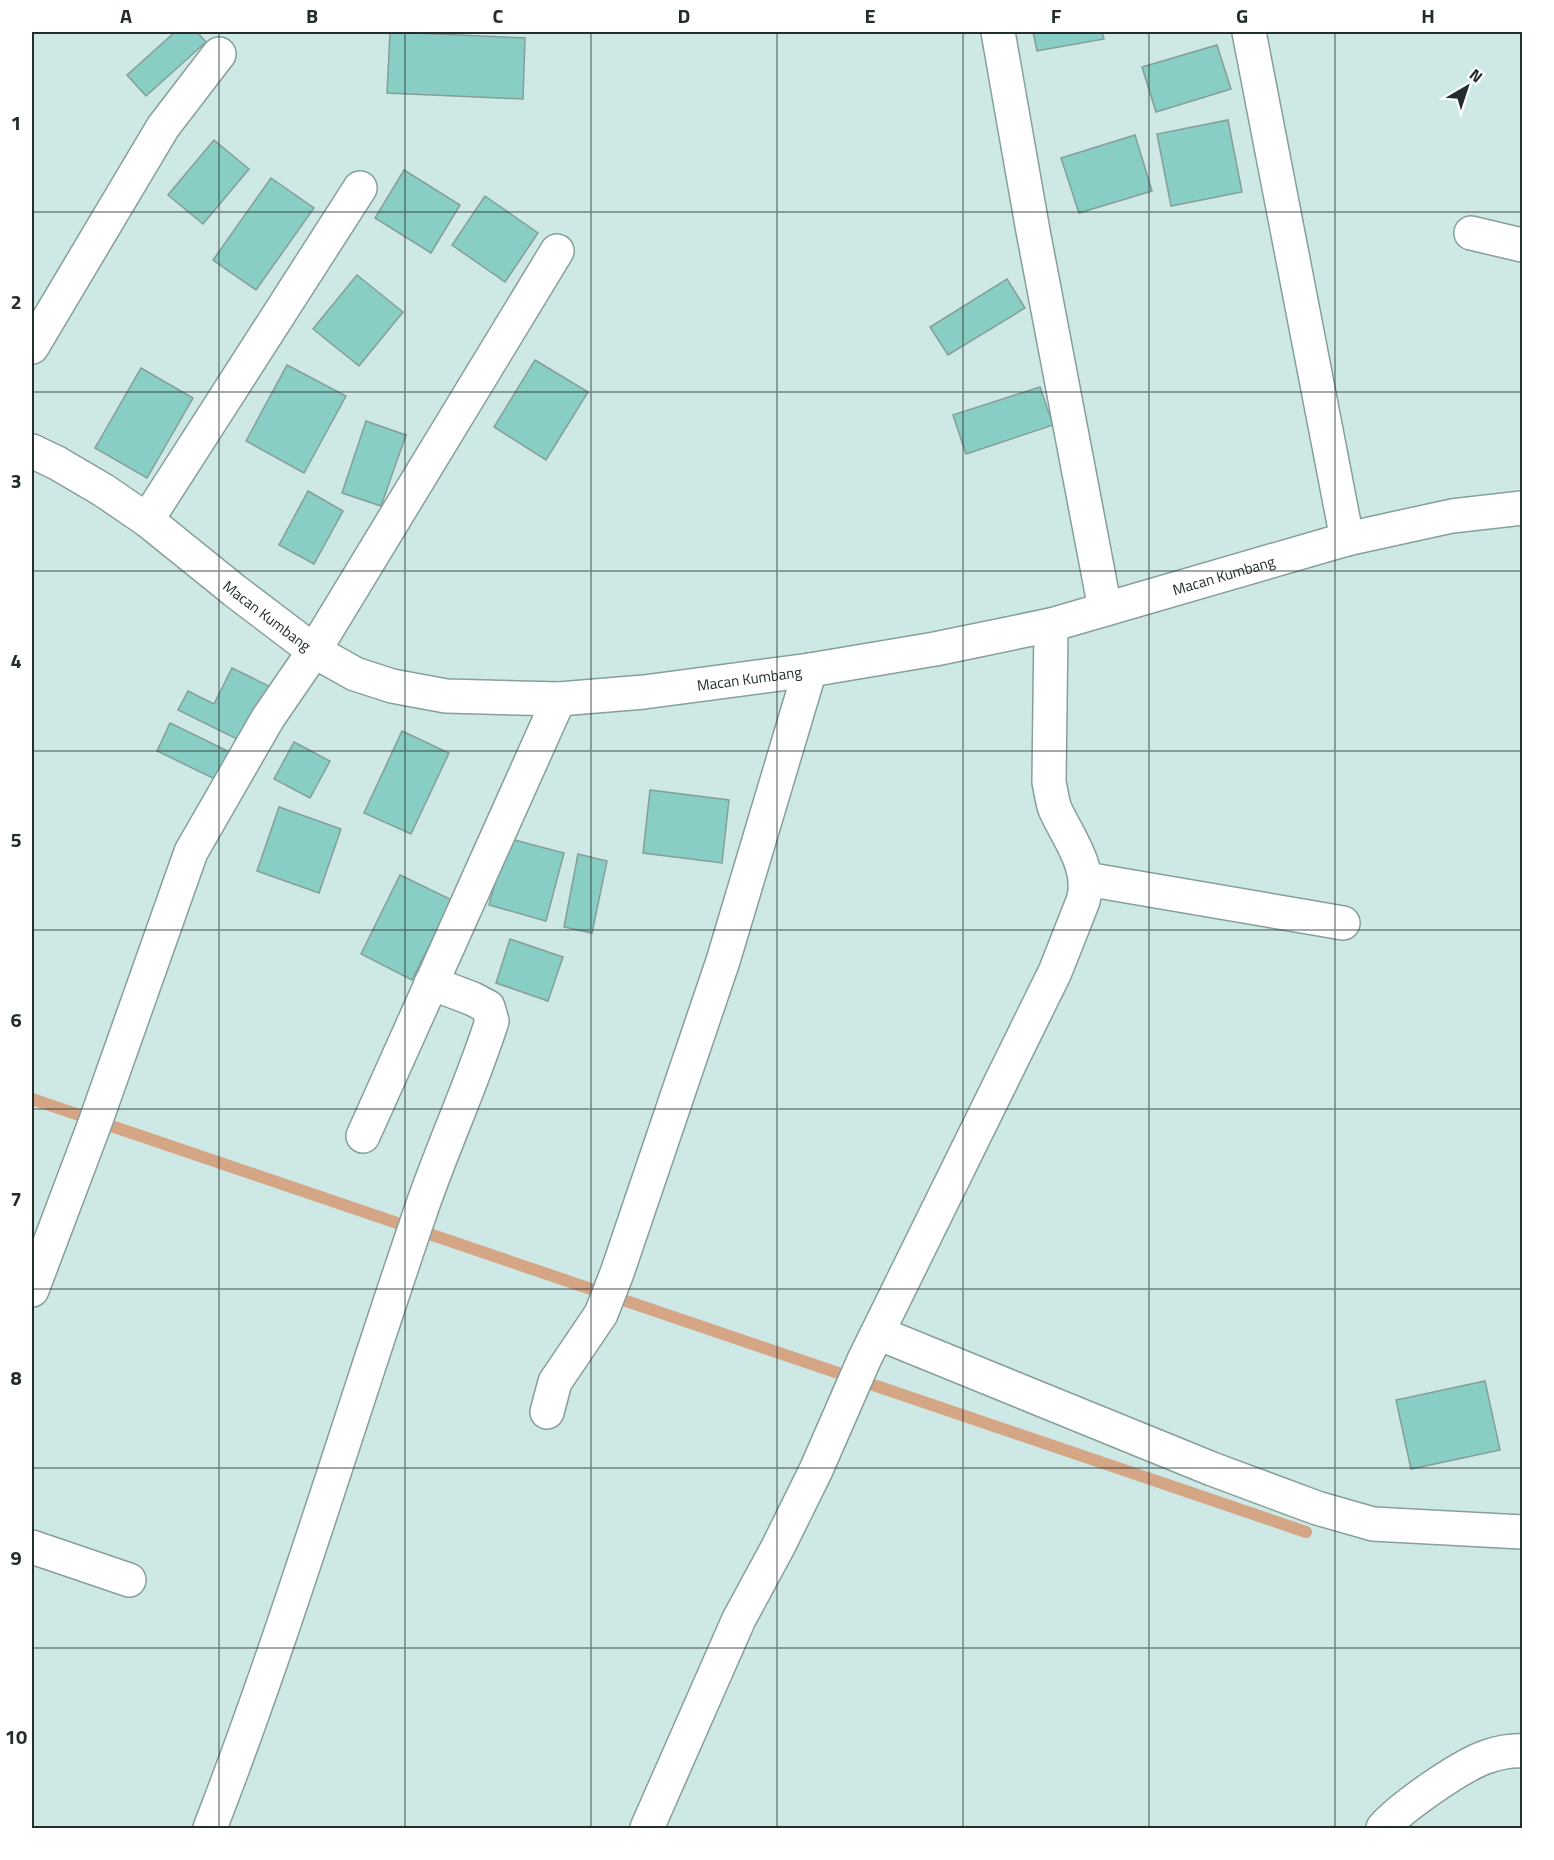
<svg xmlns="http://www.w3.org/2000/svg" width="1554" height="1860" viewBox="0 0 1554 1860" font-family="'Titillium Web',sans-serif">
	<style>
		.lines { fill: none; stroke-linecap: round; stroke-linejoin: round }
		.stream { stroke: #d5a686; stroke-width: 12 }
		.building { fill: #88cec4; stroke: #859e9a; stroke-width: 1.5 }
		.street-casing { stroke: #869f9b; stroke-width: 36 }
		.street { stroke: #fff; stroke-width: 33 }
		.grid { fill: none; stroke: #232d2c; stroke-width: 1.5; stroke-opacity: 0.55 }
		.labels { text-anchor: middle; dominant-baseline: central; stroke-width: 6; stroke-linejoin: round; paint-order: stroke }
		.street-label { font-size: 15px; fill: #232d2c; stroke: #fff }
		.neatline { fill: none; stroke: #232d2c; stroke-width: 2 }
		.grid-label { font-size: 20px; text-anchor: middle; font-weight: bold; fill: #232d2c }
	</style>
	<rect width="100%" height="100%" fill="#cee9e5"/>
	<g class="lines">
		<!-- stream -->
		<path class="stream" d="M32,1099L1306,1532"/>
	</g>
	<!-- building -->
	<g class="building">
		<path d="M175,32H197L206,42L146,96L127,75Z"/>
		<path d="M390,32L525,38L523,99L387,93Z"/>
		<path d="M1033,32H1102L1104,39L1037,51Z"/>
		<path d="M1217,45L1231,89L1156,112L1142,67Z"/>
		<path d="M1228,120L1242,192L1171,206L1157,134Z"/>
		<path d="M1135,135L1152,191L1079,213L1061,158Z"/>
		<path d="M214,140L249,169L203,224L168,195Z"/>
		<path d="M404,170L460,205L431,253L375,218Z"/>
		<path d="M271,178L314,208L256,290L213,260Z"/>
		<path d="M485,196L538,233L505,282L452,245Z"/>
		<path d="M357,275L403,312L359,366L313,329Z"/>
		<path d="M1007,279L1025,308L948,355L930,327Z"/>
		<path d="M535,360L588,392L546,460L494,427Z"/>
		<path d="M287,365L346,396L304,473L246,441Z"/>
		<path d="M141,368L193,398L147,478L95,448Z"/>
		<path d="M1040,387L1053,425L966,454L953,415Z"/>
		<path d="M366,421L406,435L381,506L342,493Z"/>
		<path d="M308,491L343,511L314,564L279,545Z"/>
		<path d="M232,668L273,688L245,743L178,710L188,691L214,704Z"/>
		<path d="M170,723L232,753L219,781L157,751Z"/>
		<path d="M402,731L449,753L411,834L364,813Z"/>
		<path d="M294,742L330,761L310,798L274,779Z"/>
		<path d="M650,790L729,800L722,863L643,853Z"/>
		<path d="M279,807L341,829L319,893L257,871Z"/>
		<path d="M507,838L564,853L546,921L489,905Z"/>
		<path d="M578,854L607,861L592,933L564,927Z"/>
		<path d="M400,875L452,900L412,980L361,954Z"/>
		<path d="M510,939L563,957L548,1001L496,983Z"/>
		<path d="M1485,1381L1500,1450L1411,1469L1396,1400Z"/>
	</g>
	<g class="lines">
		<!-- street casing -->
		<g class="street-casing">
			<g id="street">
				<path d="M998,32L1033,231L1105,609"/>
				<path d="M1249,32L1347,539"/>
				<path d="M1471,233L1522,245"/>
				<path d="M32,347L163,127L219,54"/>
				<path id="s1" d="M32,451L57,463L103,490L147,520L235,591L314,651L355,674L392,686L446,696L559,699L644,692L810,670L935,649L1051,625L1347,539L1452,516L1522,508"/>
				<path d="M147,520L360,188"/>
				<path d="M1086,879L1343,923"/>
				<path d="M363,1136L559,699"/>
				<path d="M32,1290L95,1123L191,852L268,718L314,651L557,251"/>
				<path d="M878,1333L1212,1469L1317,1508L1373,1524L1522,1532"/>
				<path d="M547,1412L555,1382L601,1314L617,1273L723,961L810,670"/>
				<path d="M32,1547L129,1580"/>
				<path d="M210,1828C288,1627 349,1420 419,1216C441,1150 471,1087 492,1021L488,1007L473,999L431,983"/>
				<path d="M647,1828L739,1619L778,1547L816,1470L864,1360L1055,972L1083,901C1093,868 1068,838 1055,809C1052,801 1051,791 1049,782L1051,625"/>
				<path d="M1383,1828C1400,1808 1460,1766 1486,1757C1496,1753 1512,1750 1522,1751"/>
			</g>
		</g>
		<!-- street -->
		<use href="#street" class="street"/>
	</g>
	<!-- grid -->
	<path class="grid" d="M219,32V1828M405,32V1828M591,32V1828M777,32V1828M963,32V1828M1149,32V1828M1335,32V1828M32,212H1522M32,392H1522M32,571H1522M32,751H1522M32,930H1522M32,1109H1522M32,1289H1522M32,1468H1522M32,1648H1522"/>
	<g class="labels">
		<!-- street labels -->
		<g class="street-label">
			<text stroke="none"><textPath href="#s1" startOffset="1278">Macan Kumbang</textPath></text>
			<text stroke="none"><textPath href="#s1" startOffset="288">Macan Kumbang</textPath></text>
			<text stroke="none"><textPath href="#s1" startOffset="792">Macan Kumbang</textPath></text>
		</g>
	</g>
	<!-- border -->
	<rect width="1554" height="1860" fill="none" stroke="#ffffff" stroke-width="66"/>
	<!-- north arrow -->
	<g transform="translate(1467 87) rotate(39)" stroke="#ffffff" stroke-width="4.5" paint-order="stroke">
	<path d="M0-4.5L10 22L0 15L-10 22Z" fill="#232d2c"/>
	<text y="-9" font-size="16" font-weight="bold" text-anchor="middle" fill="#232d2c">N</text>
	</g>
	<rect x="33" y="33" width="1488" height="1794" class="neatline"/>
	<g class="grid-label">
		<text x="126" y="23">A</text>
		<text x="312" y="23">B</text>
		<text x="498" y="23">C</text>
		<text x="684" y="23">D</text>
		<text x="870" y="23">E</text>
		<text x="1056" y="23">F</text>
		<text x="1242" y="23">G</text>
		<text x="1428" y="23">H</text>
		<text x="16" y="130">1</text>
		<text x="16" y="309">2</text>
		<text x="16" y="488">3</text>
		<text x="16" y="668">4</text>
		<text x="16" y="847">5</text>
		<text x="16" y="1027">6</text>
		<text x="16" y="1206">7</text>
		<text x="16" y="1385">8</text>
		<text x="16" y="1565">9</text>
		<text x="16" y="1744">10</text>
	</g>
</svg>
